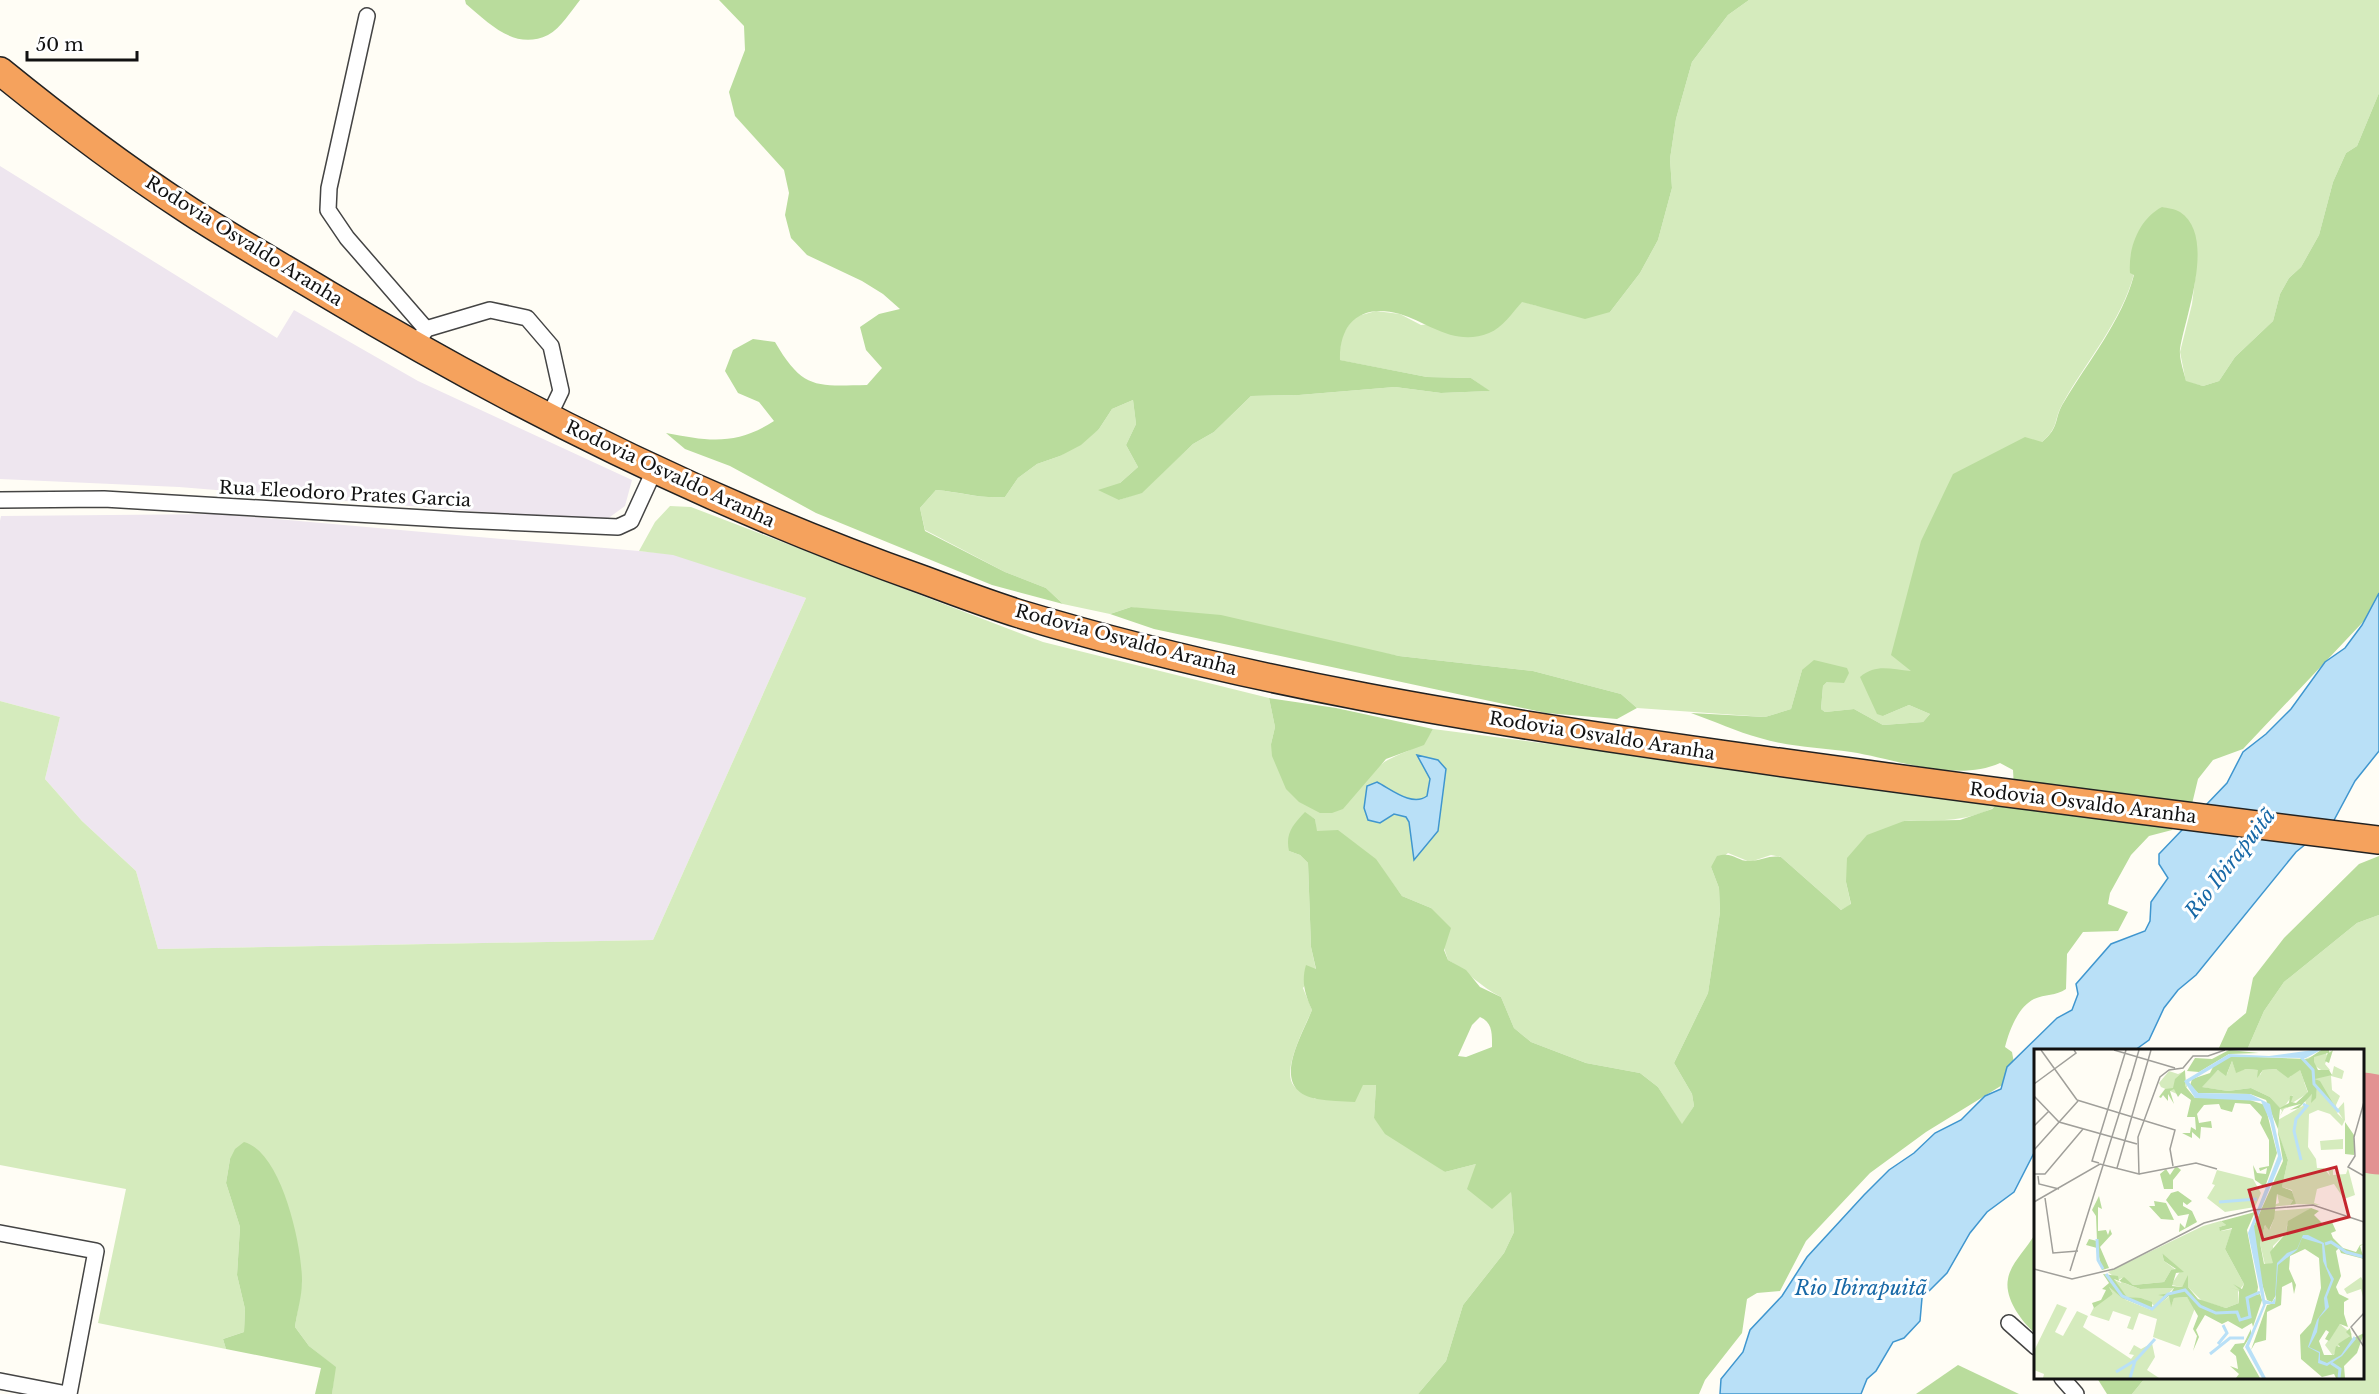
<svg xmlns="http://www.w3.org/2000/svg" width="2379" height="1394" viewBox="0 0 2379 1394" font-family="'Libre Baskerville',serif">
	<style>
		.industrial { fill: #eee6ef }
		.green { fill: #d5ebbd }
		.forest { fill: #b9dc9c; fill-rule: evenodd }
		.water { fill: #b9e0f7; stroke: #3f96cf; stroke-width: 1.5 }
		.lines { fill: none; stroke-linecap: round; stroke-linejoin: round }
		.runway { stroke: #e29292; stroke-width: 99 }
		.street-casing { stroke: #444; stroke-width: 18 }
		.highway-casing { stroke: #222; stroke-width: 30 }
		.street { stroke: #fff; stroke-width: 15 }
		.highway { stroke: #f5a25d; stroke-width: 27 }
		.labels { text-anchor: middle; dominant-baseline: central; stroke-width: 6; stroke-linejoin: round; paint-order: stroke }
		.street-label { font-size: 18px; fill: #111; stroke: #fff }
		.water-label { font-size: 20px; font-style: italic; fill: #1768a6; stroke: #fff }
		.inset-river { fill: none; stroke: #b9e0f7; stroke-width: 3 }
		.inset-road { fill: none; stroke: #a09f9a; stroke-width: 1.5 }
		.view { fill: #c4262e; fill-opacity: 0.15; stroke: #c4262e; stroke-width: 3 }
		.inset-edge { fill: none; stroke: #111; stroke-width: 3 }
	</style>
	<rect width="100%" height="100%" fill="#fffdf5"/>
	<!-- industrial -->
	<g class="industrial">
		<path d="M0,166L277,338L294,310L418,381L632,480L625,506L603,522L179,487L0,479Z"/>
		<path d="M219,514L673,554L806,598L653,940L158,949L136,871L82,821L45,779L60,717L0,701V521L1,516Z"/>
	</g>
	<!-- green -->
	<g class="green">
		<path d="M1749,0H2379V93L2357,146L2346,153L2333,182L2319,235L2301,267L2289,278L2280,294L2273,321L2235,357L2219,381L2203,386L2186,382L2180,352L2192,304L2196,272L2134,274C2121,322 2087,360 2063,403C2053,420 2060,426 2042,442L1912,672L1883,716L1909,705L1930,714L1923,722L1883,725L1854,709L1825,712L1821,709L1823,686L1827,682L1802,670L1791,709L1765,717L1637,708L1621,694L1533,671L1399,656L1131,607L1110,614L1063,604L1046,588L1005,572L925,530L920,508L936,490C960,492 980,499 1005,497L1018,478L1037,464L1060,456L1099,429L1112,409L1133,400L1136,424L1126,445L1138,467L1120,483L1119,500L1142,492L1193,444L1214,432L1251,396L1299,395L1395,387L1441,393L1489,391L1471,378L1427,377L1339,360L1341,337L1354,317L1376,311L1400,314L1421,325L1507,318L1522,301L1537,306L1610,312L1640,273L1658,240L1672,188L1670,159L1676,119L1692,62L1728,15Z"/>
		<path d="M670,506L691,507L1043,642L1269,698L1275,727L1271,744L1373,771C1396,749 1417,756 1433,729L2001,803C1972,823 1937,820 1904,821L1846,882L1851,905L1841,910L1781,857L1771,855L1750,862L1728,853L1711,867L1719,888L1720,912L1708,993L1674,1063L1692,1094L1694,1106L1682,1125L1658,1087L1640,1073L1586,1063L1531,1042L1514,1028L1501,997C1479,986 1469,972 1448,960L1431,908L1402,896L1375,859L1338,831H1316L1315,819L1305,813L1289,851L1300,855L1308,863L1311,947L1316,970L1303,988L1312,1010C1305,1027 1281,1071 1294,1086C1299,1091 1309,1095 1315,1099L1363,1085H1376L1374,1118L1445,1172L1476,1164L1511,1191L1514,1232L1504,1253L1463,1305L1446,1361L1418,1394H332L335,1367L309,1346L295,1327L302,1282L230,1159L226,1183L240,1227L237,1275L245,1309L244,1332L223,1339L226,1349L98,1323L126,1189L0,1165V701L60,717L45,779L82,821L136,871L158,949L653,940L806,598L673,555L639,551L655,522Z"/>
		<path d="M2379,915V1394H2132L2145,1378H2362V1050H2247L2264,1011L2284,982L2357,923Z"/>
	</g>
	<!-- forest -->
	<g class="forest">
		<path d="M465,0H580C571,11 561,28 548,35C515,51 490,24 466,4Z"/>
		<path d="M719,0H1749L1728,15L1692,62L1676,119L1670,159L1672,188L1658,240L1640,273L1610,312L1585,319L1522,302C1513,312 1502,328 1489,333C1455,347 1429,323 1400,314C1362,303 1339,322 1340,360L1427,377L1471,378L1490,391L1441,393L1395,387L1299,395L1251,396L1214,432L1193,444L1142,493L1119,500L1098,490L1120,483L1138,467L1126,445L1136,424L1133,400L1112,409L1099,429L1081,445L1060,456L1037,464L1018,478L1005,497C980,499 961,492 936,490L920,508L925,531L1005,572L1046,588L1063,604L992,585L816,513L730,466L685,449L666,433C708,441 736,446 774,421L759,402L738,393L725,371L733,350L753,339L775,342C803,390 816,386 867,385L882,368L866,350L860,327L879,314L900,309L883,294L862,281L807,255L791,238L785,215L789,193L784,170L735,116L729,92L745,50L744,26Z"/>
		<path d="M2379,93V605L2243,749L2213,760L2198,779L2192,804L2172,830L2149,836L2131,855L2110,893L2108,904L2128,912L2118,931L2083,932L2067,954L2066,989C2056,996 2045,994 2034,999C2018,1007 2009,1031 2005,1047L2012,1052L2014,1063L2004,1084L1926,1132L1870,1173L1806,1241L1780,1291L1757,1293L1747,1299L1742,1333L1705,1380L1699,1394H1418L1446,1361L1463,1305L1504,1253L1514,1232L1511,1192L1492,1209L1467,1189L1476,1164L1445,1172L1385,1134L1374,1118L1376,1085H1363L1355,1102C1342,1101 1329,1101 1317,1099C1268,1090 1301,1038 1312,1010C1305,994 1301,982 1306,965L1316,969L1311,947L1308,863L1300,855L1289,851C1285,833 1293,825 1305,812L1315,819L1317,831L1338,830L1376,859L1402,896L1431,908L1451,928L1444,950L1448,960L1466,970L1480,987L1501,997L1514,1028L1531,1042L1586,1063L1640,1073L1658,1087L1682,1124L1694,1106L1692,1094L1674,1063L1708,993L1720,912L1719,888L1711,867L1717,856C1734,851 1737,862 1751,861C1763,860 1769,855 1781,857L1841,910L1851,904L1846,882L1847,858L1867,835L1904,821L1960,820L1992,809L2014,788L2013,770L2000,763C1956,783 1896,759 1851,752C1821,748 1789,747 1760,738C1737,732 1714,721 1691,713L1765,717L1791,709L1802,670L1814,660L1847,668L1849,673L1844,683L1827,682L1823,686L1821,709L1825,712L1854,709L1883,725L1923,722L1930,714L1909,705L1883,716L1877,714L1860,677C1877,663 1891,670 1911,671L1891,655L1921,541L1953,474L2025,437L2042,442C2061,426 2053,419 2064,402C2088,361 2122,321 2134,275L2130,273C2128,248 2139,219 2162,207C2167,208 2175,209 2180,212C2217,236 2185,317 2180,349C2179,359 2184,372 2186,381L2203,386L2219,381L2235,357L2273,321L2280,294L2289,278L2301,267L2319,235L2333,182L2346,153L2357,146ZM1480,1017C1493,1023 1492,1034 1492,1047L1466,1057L1458,1056L1472,1025Z"/>
		<path d="M1131,607L1221,615L1399,656L1533,671L1621,694L1637,708L1617,719L1546,713L1154,629L1110,614Z"/>
		<path d="M1269,698L1336,708L1433,729L1424,745L1386,759L1343,809L1332,813H1320L1299,802L1286,789L1272,756L1271,744L1275,727Z"/>
		<path d="M2379,856V915L2357,923L2284,982L2264,1011L2247,1050H2218L2228,1028L2246,1013L2253,978L2284,938L2359,864Z"/>
		<path d="M244,1142C282,1152 302,1246 302,1281C302,1296 297,1312 295,1327L309,1346L336,1367L332,1394H315L321,1368L226,1349L223,1339L244,1332L245,1309L237,1275L240,1227L226,1183L230,1159L235,1149Z"/>
		<path d="M2035,1234V1333C2022,1322 2004,1298 2008,1279C2010,1264 2028,1247 2035,1234Z"/>
		<path d="M1958,1365L2019,1394H1916Z"/>
		<path d="M2097,1378H2145L2132,1394H2107Z"/>
	</g>
	<!-- water -->
	<g class="water">
		<path d="M2379,593V751L2355,781L2333,822L2296,852L2196,975L2178,990L2164,1008L2149,1040L2135,1050H2036L2035,1151L2014,1192L1987,1212L1970,1233L1947,1273L1922,1298L1920,1321L1904,1338L1893,1342L1876,1371L1867,1379L1861,1394H1720L1721,1379L1743,1352L1750,1330L1782,1296L1807,1257L1864,1195L1889,1170L1914,1153L1935,1133L1961,1120L1985,1096L2001,1089L2007,1067L2057,1018L2072,1010L2078,994L2076,984L2111,944L2145,931L2150,921L2151,902L2168,878L2159,864V854L2227,783L2243,752L2266,734L2291,709L2325,662L2345,648L2362,625Z"/>
		<path d="M1417,755L1438,760L1446,769L1438,831L1414,860L1409,822L1406,817L1394,814L1380,823L1368,820L1364,808L1367,786L1377,782C1391,789 1412,807 1427,796L1430,779Z"/>
	</g>
	<g class="lines">
		<!-- runway -->
		<path class="runway" d="M2362,1122L2379,1125"/>
		<!-- street casing -->
		<g class="street-casing">
			<g id="street">
				<path d="M367,16L329,188L328,210L347,238L426,329L415,347"/>
				<path d="M426,329L490,310L527,318L551,346L561,391L548,418"/>
				<path d="M0,500L104,499L459,520L618,527L631,521L654,471"/>
				<path d="M0,1233L96,1251L69,1394"/>
				<path d="M2009,1323L2036,1347"/>
				<path d="M2062,1378L2076,1394"/>
				<path d="M0,1381L67,1394"/>
			</g>
		</g>
		<!-- highway casing -->
		<g class="highway-casing">
			<path id="highway" d="M0,71C59,119 121,166 185,208C230,238 279,265 327,294C517,408 715,506 924,580C956,592 988,604 1020,614C1248,683 1485,721 1721,754C1940,785 2159,813 2379,840"/>
		</g>
		<!-- street -->
		<use href="#street" class="street"/>
		<!-- highway -->
		<use href="#highway" class="highway"/>
	</g>
	<g class="labels">
		<!-- street labels -->
		<g class="street-label">
			<text transform="translate(244 241) rotate(32)">Rodovia Osvaldo Aranha</text>
			<text transform="translate(670 474) rotate(25)">Rodovia Osvaldo Aranha</text>
			<text transform="translate(345 494) rotate(3)">Rua Eleodoro Prates Garcia</text>
			<text transform="translate(1126 640) rotate(15)">Rodovia Osvaldo Aranha</text>
			<text transform="translate(1602 736) rotate(9)">Rodovia Osvaldo Aranha</text>
			<text transform="translate(2083 803) rotate(7)">Rodovia Osvaldo Aranha</text>
		</g>
		<!-- water labels -->
		<g class="water-label">
			<text transform="translate(2230 863) rotate(-52)">Rio Ibirapuitã</text>
			<text x="1861" y="1288">Rio Ibirapuitã</text>
		</g>
	</g>
	<!-- overview -->
	<g transform="translate(2034 1049)">
		<rect width="330" height="330" fill="#fffdf5"/>
		<path d="M297,1L291,15L296,21L291,24L298,26L300,17L310,22L308,30L297,27L298,41L306,47L302,56L303,64L309,70L303,61L310,53L311,71L308,77L296,65L284,61L275,65L274,98L282,110L283,119H290L296,127L294,121H299V126L312,125L314,119L321,146L310,150L300,135L283,140L280,154L286,156L262,155L259,151L256,156L235,158L245,154L243,144L260,150L258,141L248,138L254,111L244,85V71L272,55L271,51L279,44L282,46L283,38L290,40L281,29L290,23L271,10L292,2V6ZM198,12L202,23L212,20L224,21L226,26L229,21L242,20L256,28L260,21H266L270,32L274,26L270,33L274,44L255,56L259,46L249,59L258,57L250,60L246,67L248,62L236,48L217,39L194,42L167,38L184,21L193,25ZM135,22L144,25L151,22L153,38L143,45L127,38L125,34ZM309,90V100L287,101L286,92ZM183,121L219,130L227,144L221,158L191,163L173,149L181,136L178,135ZM277,159L253,176L252,184L239,197V214L231,216L226,194L230,179L232,176L236,180L240,170L239,162ZM187,172L192,176L185,178L187,182L198,180L191,200L210,235L204,243L205,254L192,259L168,252L153,237L154,228L148,238L137,236L147,221L128,204L130,212L142,221H137L130,233L99,236L89,229L90,234L106,240L140,239L121,257L110,250L93,248L79,230L87,234L88,229L84,231L74,223L169,177ZM327,228L330,233V252L327,240L313,245L310,240ZM75,238L92,251L117,261L136,247L137,257L140,249L153,248L161,259L146,298L119,288L123,270L105,264L99,281L93,279L97,268L79,262L75,272L56,266L62,254L79,245ZM23,255L33,259L21,283L29,287L43,262L54,267L49,278L97,310L100,306L95,305L100,296L107,300L118,294L121,308L113,321L125,329H9L10,325L0,321V302ZM306,275L318,285L305,296L299,307L291,296Z" fill="#d5ebbd"/>
		<path d="M195,1L225,4L195,5L165,23L153,22L161,9L178,10ZM287,1H295V4L299,1L295,14L291,12L294,4L280,8V13L284,21H295L298,26L281,30L286,32L300,56L283,38L282,49L277,54L278,45L265,59L256,61L267,55L246,60L244,80L232,51L216,45L164,44L156,37L158,30L176,24L180,16L197,7L274,10ZM198,12L202,24L212,20L224,21L223,29L229,21L242,20L254,29L266,21L274,43L262,54L257,53L259,47H256L255,54L246,59L236,48L217,39L194,42L168,38L184,21L192,27ZM151,21V37L161,49H210L231,56L243,104L231,138L221,131L219,116L223,124L232,125L233,119L226,122L225,119L235,117V91L226,74L228,68L216,55L201,54L198,63L187,60L185,55L170,56L163,65L165,74L177,72L178,79L167,78L166,90L158,83V89L148,84H156L157,78L162,81L161,68H153L157,51L147,44L144,48L140,40L136,42L140,55L134,45V52L129,46L127,49L125,48L131,40L139,39L141,30ZM311,73L320,86V106L311,105ZM244,83L254,111L248,138L258,142L262,155L256,156L259,151L243,145L240,170L235,181L231,176L226,194L230,215L239,214L236,203L252,184L254,172L277,159L285,162L280,166L288,174L298,173L302,182L297,184L299,189L309,199L322,203L326,196L330,195L326,197L330,210L307,204L305,199L302,202L307,227L302,238L305,245L315,250L310,253V265L314,278L306,275L295,292L291,290L295,283L292,281L285,292L290,306H300L302,297L306,298L304,295L316,287L312,283L316,279L318,290L330,284L323,304L310,317L311,329H302L300,325L288,328L267,310L266,286L277,274L287,239L285,209L271,200L256,207L255,220L262,236L260,245L258,233L248,238L247,256L233,263L232,291L221,294L217,301L233,256L241,254L242,246L238,253L233,251L225,225L219,179L249,112ZM142,117L147,121L139,131V140H130L126,125L132,120L136,126ZM144,142L158,152L153,156L149,153V157L158,162L163,173L145,183L146,174L151,179L155,165L144,167L132,151L137,144ZM65,147L68,160L64,158V182L72,181L74,186L76,180L78,185L66,198L75,219L68,221L63,199L52,196L55,190L63,192L62,167L58,161ZM120,152L132,154L140,171L127,170L115,157H121ZM221,163L213,181L224,238L223,245L217,247L226,245L228,251L219,278L218,274L208,280L194,272L188,275L171,266L162,281L165,288L159,302L163,287L159,280L164,267L153,248L140,249L137,258L135,247L118,261L88,249L75,238L79,245L60,259L58,254L67,251L72,241L68,240L75,234L69,225L84,227L85,232L90,228L99,236L130,233L137,221L142,220L130,212L128,204L150,223L142,224L138,237L148,238L154,226V238L164,250L192,259L205,254V241L196,239L206,241L199,235L208,240L210,235L191,200L198,179L186,182L185,178L192,176L187,172L169,177ZM80,230L106,240L140,239L137,244L124,246L129,247V250L118,258V253L107,249L93,248ZM217,280V286L209,299L226,329H202L205,325L196,317L204,320L202,307L196,302L201,295L210,294Z" fill="#b9dc9c" fill-rule="evenodd"/>
		<path d="M279,1H287L272,9L197,8L155,33L164,44L216,45L236,55L248,110L220,177L231,251L238,253L241,249L243,214L253,204L263,200L269,186H274L290,194L293,218L300,230L293,248L295,258L285,269L283,283L275,298L286,303V311L293,314L307,306L320,287L322,290L308,307L293,317L284,314L285,304L274,298L283,271L291,260L290,249L297,231L289,212L288,195L268,189L263,201L244,216L241,255H232L215,297L232,329H228L211,298L229,256L214,184L244,107L236,72L227,52L161,49L150,32L195,5L235,7Z" fill="#b9e0f7"/>
		<path class="inset-river" d="M267,8L279,21L280,35L305,63M267,111L260,82L262,70L273,57L269,55M185,153L223,150M63,190L64,211L69,220M291,195L297,193L312,203L330,208M72,225L88,247L118,260L134,245L151,241L166,257L182,264L203,263L206,271L216,268L213,249L226,243M184,295L193,284L189,276M176,305L196,289H210M297,314L306,320L305,329M82,323L100,312M96,329L101,312L121,290"/>
		<path class="inset-road" d="M7,1L43,51M80,1L141,19M330,22V40M96,32L105,1M0,35L42,4L40,1M0,47L25,73L103,95M43,51L141,81L136,100L139,117M330,53L320,88L321,107L314,118L330,127M0,77L15,62M0,101L44,52M65,114L58,112L92,1M83,119L117,1M0,125H11L49,80M105,125L162,114L183,120M4,127L5,135L25,140M11,149L19,204L44,202M0,153L66,115L105,125L104,88L126,28L135,21L149,19L159,7H174L191,1M0,220L38,230L80,220L170,174L219,161L279,156L330,173M36,222L96,30M330,264L317,278L330,298"/>
		<path class="view" d="M302,118L315,168L229,191L215,141Z"/>
		<rect width="330" height="330" class="inset-edge"/>
	</g>
	<!-- scale -->
	<path d="M27 51v9h110v-9" fill="none" stroke="#111111" stroke-width="3"/>
	<text x="36" y="51" font-size="18" fill="#111111" stroke="#ffffff" stroke-width="4.5" paint-order="stroke">50 m</text>
</svg>
